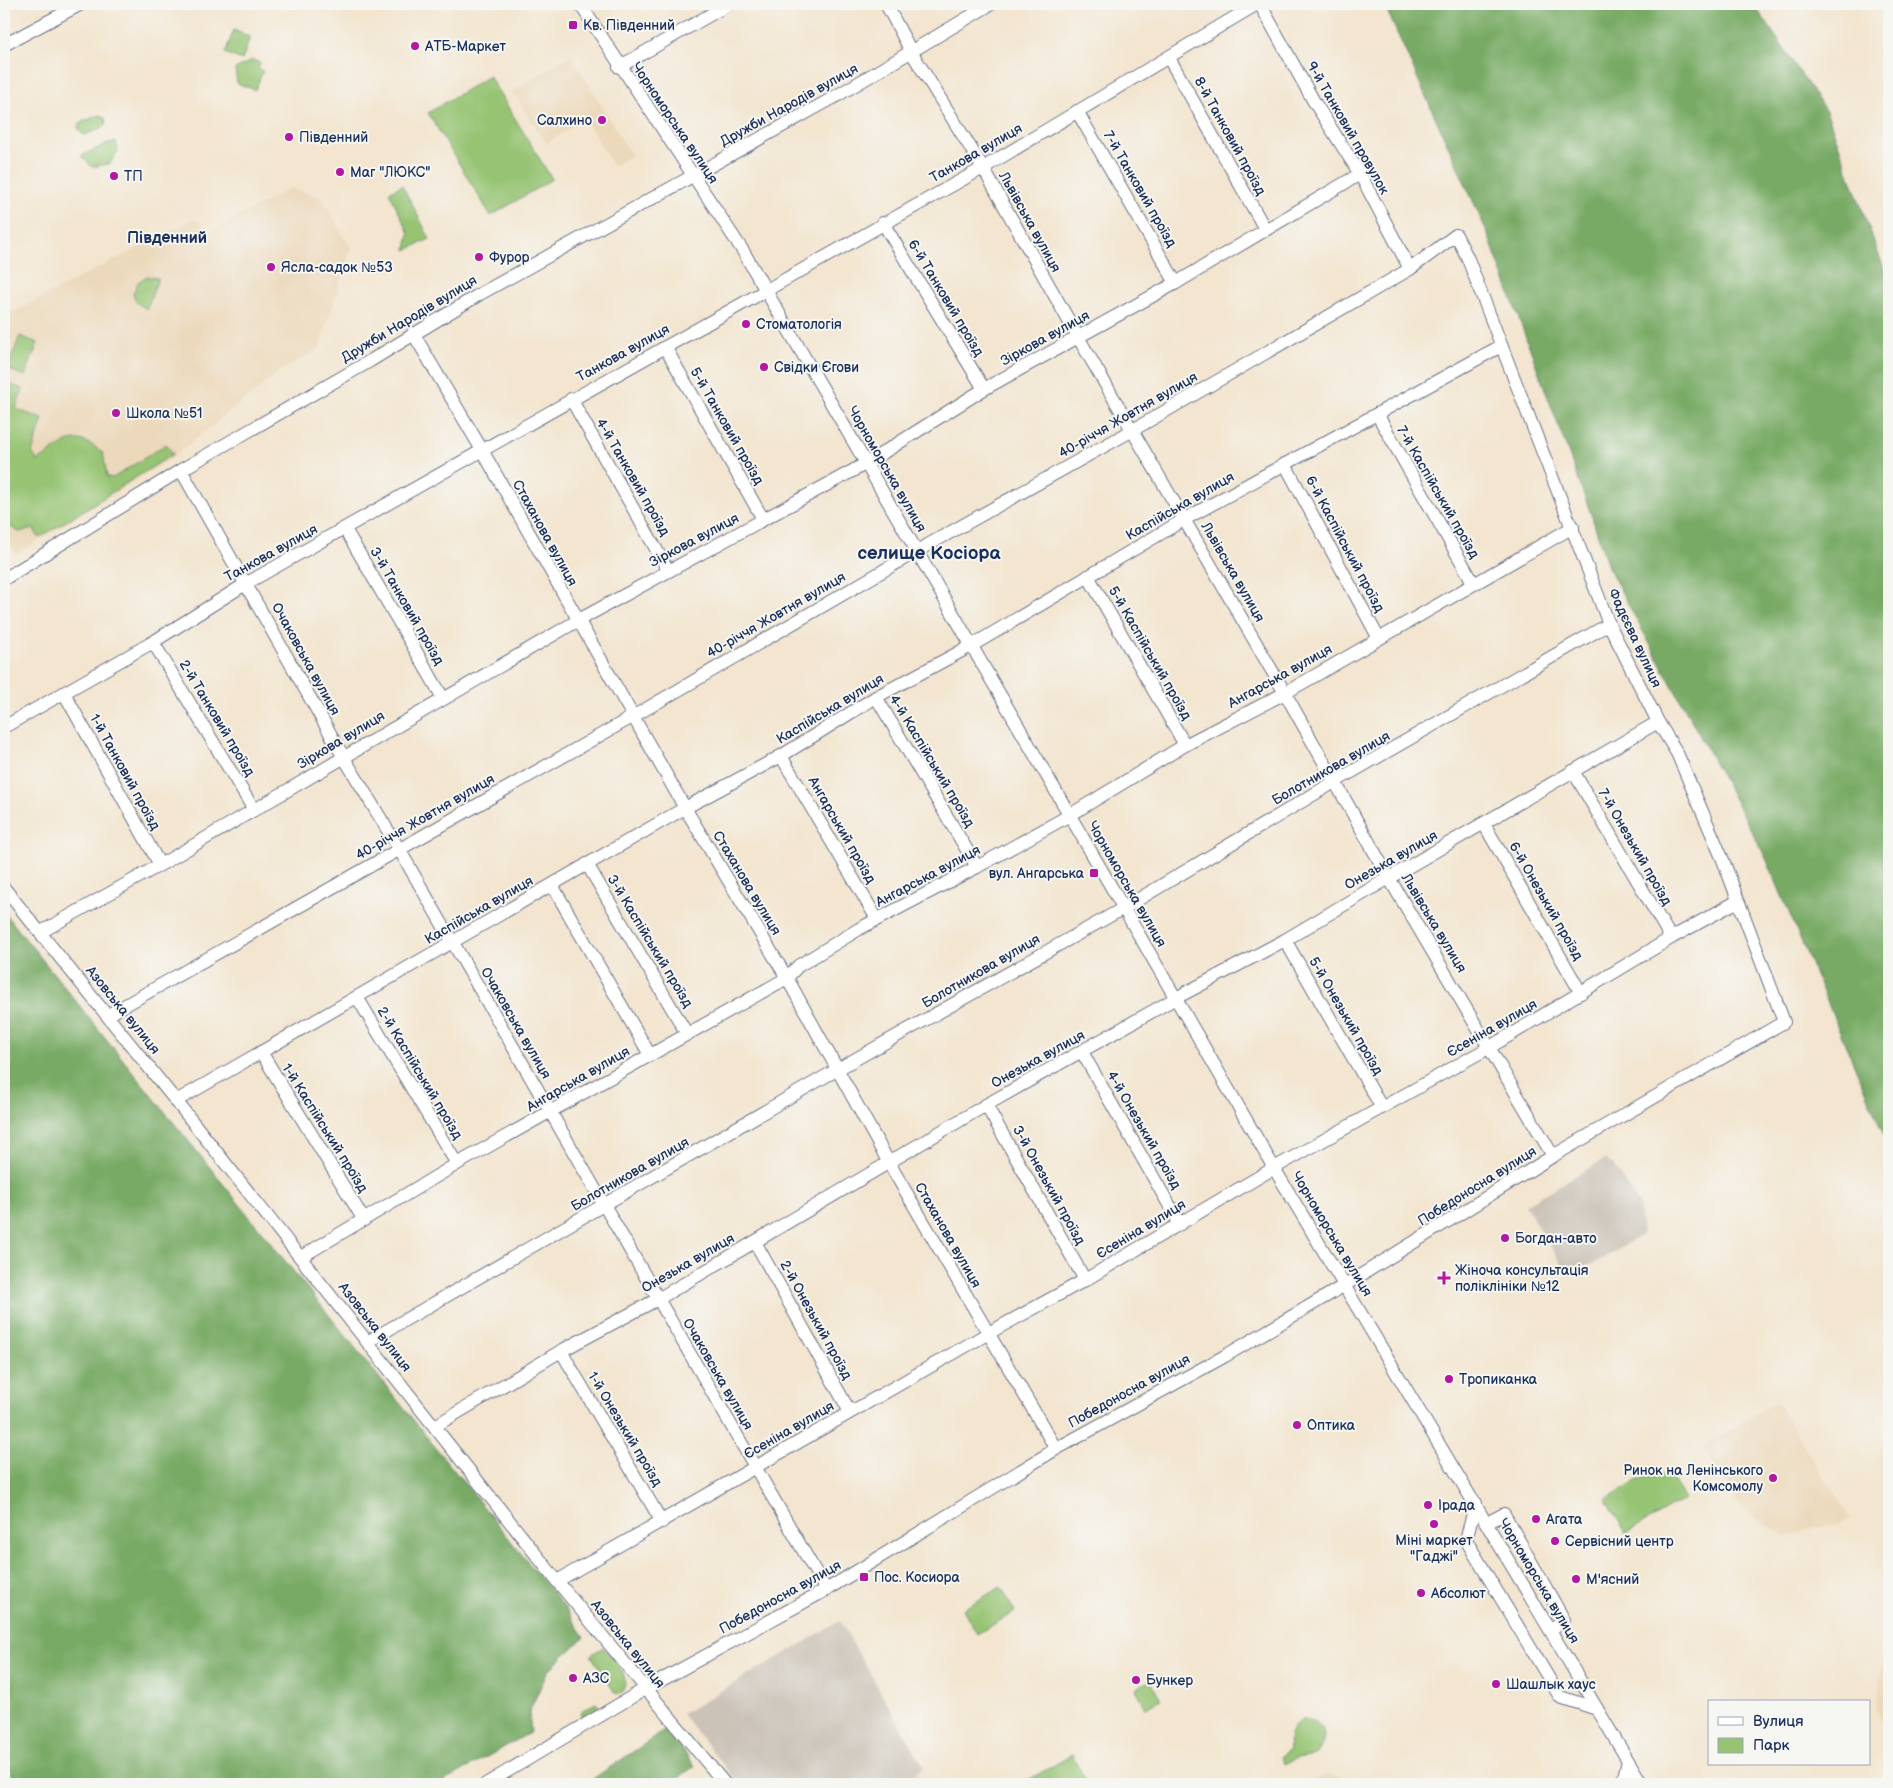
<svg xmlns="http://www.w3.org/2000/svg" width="1893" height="1788" viewBox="0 0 1893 1788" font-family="'Balsamiq Sans',sans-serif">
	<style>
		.built { fill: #ecd8ba }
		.industrial { fill: #cbc3b8 }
		.green { fill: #96c473; stroke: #587a68 }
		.forest { fill: #78aa65; stroke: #4a6c62 }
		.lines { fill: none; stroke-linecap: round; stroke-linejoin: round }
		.minor-casing { stroke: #676f86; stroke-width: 14 }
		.minor { stroke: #fff; stroke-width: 12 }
		.poi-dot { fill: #b5179e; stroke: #f6f6f2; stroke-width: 2 }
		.labels { text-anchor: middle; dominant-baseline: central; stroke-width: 4; stroke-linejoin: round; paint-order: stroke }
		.poi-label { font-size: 14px; fill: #1b2f5e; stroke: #f6f6f2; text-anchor: start }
		.street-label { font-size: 14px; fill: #1b2f5e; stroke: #f6f6f2 }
		.quarter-label { font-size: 16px; font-weight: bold; fill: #1b2f5e; stroke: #f6f6f2 }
		.district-label { font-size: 19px; font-weight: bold; fill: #1b2f5e; stroke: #f6f6f2 }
	</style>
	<rect width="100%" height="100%" fill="#f6f6f2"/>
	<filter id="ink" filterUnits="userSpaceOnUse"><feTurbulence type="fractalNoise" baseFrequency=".02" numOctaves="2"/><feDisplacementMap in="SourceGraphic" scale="10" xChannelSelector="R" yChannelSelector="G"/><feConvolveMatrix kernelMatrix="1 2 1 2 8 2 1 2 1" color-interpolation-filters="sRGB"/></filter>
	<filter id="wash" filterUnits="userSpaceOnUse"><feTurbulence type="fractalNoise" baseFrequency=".0096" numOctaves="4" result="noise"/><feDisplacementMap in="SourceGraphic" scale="20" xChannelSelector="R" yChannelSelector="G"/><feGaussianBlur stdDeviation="1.12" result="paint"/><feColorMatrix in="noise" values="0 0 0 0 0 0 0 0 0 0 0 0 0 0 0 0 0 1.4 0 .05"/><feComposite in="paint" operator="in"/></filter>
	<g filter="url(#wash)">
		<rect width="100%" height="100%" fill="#f3e5cf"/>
		<!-- built -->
		<g class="built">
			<path d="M571,55L631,155L613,166L584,117L547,144L512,92Z"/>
			<path d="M291,188L322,198L351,249L319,348L282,370L173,457L16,555L4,531V317L194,219L210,232Z"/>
			<path d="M1776,1401L1850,1518L1838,1524L1783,1535L1739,1506L1702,1448Z"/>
			<path d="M1887,1641L1889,1642V1737L1876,1708Z"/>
			<path d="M918,1772L925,1784H899Z"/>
			<path d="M1324,1775L1352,1778L1355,1784H1309Z"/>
		</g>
		<!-- industrial -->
		<g class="industrial">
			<path d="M1605,1159L1614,1165L1639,1204L1642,1235L1599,1261L1574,1271H1566L1525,1205Z"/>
			<path d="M840,1621L924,1767L899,1784H739L682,1714Z"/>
		</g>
		<!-- green -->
		<g class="green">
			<path d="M234,30L250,37L242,60L225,53Z"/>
			<path d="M253,60L260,63L258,69L263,71L255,90L237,83L235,69Z"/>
			<path d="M489,76L552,179L491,216L428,113Z"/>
			<path d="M100,115L105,118L106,124L103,128L84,135L80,132L78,127L82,122Z"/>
			<path d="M116,142L118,151L110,164L92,167L81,156L108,143Z"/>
			<path d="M402,185L430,239L406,250L409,233L389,192Z"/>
			<path d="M147,276L158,278L147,309L137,303L133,294L138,282Z"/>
			<path d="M20,336L38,343L25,376L7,369Z"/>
			<path d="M4,382L23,389L16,409L43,419L32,453L38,461C65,444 73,428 103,453L107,477L113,478L166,444L173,454L39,538L34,529L19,532L4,523V474L9,462L4,460Z"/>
			<path d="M1662,1474L1673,1480L1685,1499L1626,1534L1606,1499L1647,1476Z"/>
			<path d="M1001,1587L1015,1612L977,1634L963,1609Z"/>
			<path d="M603,1647C615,1660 633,1676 621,1694L615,1693L591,1655Z"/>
			<path d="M1150,1680L1161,1699L1146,1708L1136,1689Z"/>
			<path d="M596,1703L598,1705V1708L585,1715H580L581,1711Z"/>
			<path d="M1304,1719C1328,1722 1328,1738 1316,1755L1297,1758L1284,1764L1280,1757L1290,1750C1288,1736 1290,1727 1304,1719Z"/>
			<path d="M1072,1755L1088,1784H1030L1028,1780Z"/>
			<path d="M4,1761L20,1784H4Z"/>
		</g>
		<!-- forest -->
		<g class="forest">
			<path d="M1384,4H1754L1827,113L1889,283V1147L1765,856L1608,567L1592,517L1487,232Z"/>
			<path d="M4,912L565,1608L584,1637L548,1671L529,1712L531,1732L439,1784H20L4,1761Z"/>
			<path d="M667,1729L695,1766L669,1784H585Z"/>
		</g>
	</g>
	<g filter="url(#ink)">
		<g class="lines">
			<!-- minor casing -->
			<g class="minor-casing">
				<g id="minor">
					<path d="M580,4L743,251L1274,1168L1642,1784"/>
					<path d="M886,4L912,53L983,168L1078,337L1285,693L1389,878L1553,1156"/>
					<path d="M1260,4L1313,100L1360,174L1410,269"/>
					<path d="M4,45L81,4"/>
					<path d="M1169,58L1265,229"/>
					<path d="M619,67L729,4"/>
					<path d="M1077,111L1176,283"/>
					<path d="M883,223L984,389"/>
					<path d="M413,333L482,450L685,808L787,978L889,1163L1056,1449"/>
					<path d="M665,347L763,519"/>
					<path d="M571,399L668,570"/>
					<path d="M1377,414L1474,584"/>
					<path d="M1285,464L1378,637"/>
					<path d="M181,470L343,756L399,849L826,1590"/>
					<path d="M345,529L443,698"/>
					<path d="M1088,576L1185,745"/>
					<path d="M4,579L181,470L370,361L480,294L833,98L991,4"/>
					<path d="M153,642L254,810"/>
					<path d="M64,693L160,865"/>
					<path d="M876,697L977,867"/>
					<path d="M4,727L153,642L247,583L983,168L1257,4"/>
					<path d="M781,756L877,919"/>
					<path d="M1573,771L1671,938"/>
					<path d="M1484,824L1581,993"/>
					<path d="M587,864L687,1034"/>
					<path d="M552,885L650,1055"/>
					<path d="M4,888L176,1101L557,1581L725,1784"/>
					<path d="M41,932L160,865L577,621L867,463L984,389L1176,283L1360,174"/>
					<path d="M1285,940L1382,1108"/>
					<path d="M357,997L457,1164"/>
					<path d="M108,1015L634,716L917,551L1133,430L1410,269L1456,235L1468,259L1609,624L1658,722L1677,753L1723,860L1784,1022L1553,1156L1345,1285L1225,1356L1056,1449L826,1590L645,1689L486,1784"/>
					<path d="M261,1052L364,1220"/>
					<path d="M1082,1052L1180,1224"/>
					<path d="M176,1101L685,808L781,756L876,697L971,646L1185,519L1501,346"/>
					<path d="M986,1105L1085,1280"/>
					<path d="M755,1242L850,1412"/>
					<path d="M301,1257L457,1164L787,978L798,966L859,929L977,867L1070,815L1185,745L1285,693L1573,527"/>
					<path d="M367,1342L838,1069L1124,908L1336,781L1609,624"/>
					<path d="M561,1351L662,1522"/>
					<path d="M435,1426L561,1351L658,1299L986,1105L1176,998L1285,940L1389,878L1658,722"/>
					<path d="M1476,1503L1466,1540L1560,1697L1597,1709"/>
					<path d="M1487,1523L1504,1514L1564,1620L1550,1630"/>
					<path d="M557,1581L987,1334L1085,1280L1274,1168L1490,1047L1671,938L1738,901"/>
					<path d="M1622,1784L1628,1761"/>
				</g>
			</g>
			<!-- minor -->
			<use href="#minor" class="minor"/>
		</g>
	</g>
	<!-- markers -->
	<g class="poi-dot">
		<rect x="568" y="20" width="10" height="10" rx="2.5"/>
		<circle cx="415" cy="46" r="5"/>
		<circle cx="602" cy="120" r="5"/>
		<circle cx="289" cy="137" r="5"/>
		<circle cx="340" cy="172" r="5"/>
		<circle cx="114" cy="176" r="5"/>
		<circle cx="479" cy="257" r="5"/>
		<circle cx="271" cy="267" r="5"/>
		<circle cx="746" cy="324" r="5"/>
		<circle cx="764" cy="367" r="5"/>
		<circle cx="116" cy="413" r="5"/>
		<rect x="1089" y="868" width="10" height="10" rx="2.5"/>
		<circle cx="1505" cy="1238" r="5"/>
		<path d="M1441.5 1270.5h5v5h5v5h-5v5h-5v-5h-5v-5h5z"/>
		<circle cx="1449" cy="1379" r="5"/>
		<circle cx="1297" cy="1425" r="5"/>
		<circle cx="1773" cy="1478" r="5"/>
		<circle cx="1428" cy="1505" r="5"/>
		<circle cx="1536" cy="1519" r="5"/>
		<circle cx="1434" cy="1524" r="5"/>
		<circle cx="1555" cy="1541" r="5"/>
		<rect x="859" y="1572" width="10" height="10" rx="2.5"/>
		<circle cx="1576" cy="1579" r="5"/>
		<circle cx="1421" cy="1593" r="5"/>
		<circle cx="573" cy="1678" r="5"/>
		<circle cx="1136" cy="1680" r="5"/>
		<circle cx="1496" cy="1684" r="5"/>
	</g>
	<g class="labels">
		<!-- poi labels -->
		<g class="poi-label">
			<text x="583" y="25">Кв. Південний</text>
			<text x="425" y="46">АТБ-Маркет</text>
			<text x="592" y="120" text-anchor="end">Салхино</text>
			<text x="299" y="137">Південний</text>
			<text x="350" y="172">Маг "ЛЮКС"</text>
			<text x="124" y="176">ТП</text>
			<text x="489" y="257">Фурор</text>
			<text x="281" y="267">Ясла-садок №53</text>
			<text x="756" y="324">Стоматологія</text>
			<text x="774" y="367">Свідки Єгови</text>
			<text x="126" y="413">Школа №51</text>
			<text x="1084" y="873" text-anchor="end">вул. Ангарська</text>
			<text x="1515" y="1238">Богдан-авто</text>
			<text x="1455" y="1270">Жіноча консультація<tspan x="1455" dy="16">поліклініки №12</tspan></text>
			<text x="1459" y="1379">Тропиканка</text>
			<text x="1307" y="1425">Оптика</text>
			<text x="1763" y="1470" text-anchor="end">Ринок на Ленінського<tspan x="1763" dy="16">Комсомолу</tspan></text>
			<text x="1438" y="1505">Ірада</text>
			<text x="1546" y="1519">Агата</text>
			<text x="1434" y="1540" text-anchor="middle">Міні маркет<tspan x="1434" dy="16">"Гаджі"</tspan></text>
			<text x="1565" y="1541">Сервісний центр</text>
			<text x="874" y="1577">Пос. Косиора</text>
			<text x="1586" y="1579">М'ясний</text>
			<text x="1431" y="1593">Абсолют</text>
			<text x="583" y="1678">АЗС</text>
			<text x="1146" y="1680">Бункер</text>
			<text x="1506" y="1684">Шашлык хаус</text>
		</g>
		<!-- street labels -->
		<g class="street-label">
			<text transform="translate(789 105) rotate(-29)">Дружби Народів вулиця</text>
			<text transform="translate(675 123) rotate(56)">Чорноморська вулиця</text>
			<text transform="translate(1348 128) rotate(60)">9-й Танковий провулок</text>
			<text transform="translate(1230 136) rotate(61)">8-й Танковий проїзд</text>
			<text transform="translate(976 153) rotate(-30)">Танкова вулиця</text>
			<text transform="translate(1140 189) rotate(60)">7-й Танковий проїзд</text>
			<text transform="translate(1030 222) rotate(61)">Львівська вулиця</text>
			<text transform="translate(946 298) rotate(59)">6-й Танковий проїзд</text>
			<text transform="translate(409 319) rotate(-31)">Дружби Народів вулиця</text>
			<text transform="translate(1045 338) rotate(-29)">Зіркова вулиця</text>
			<text transform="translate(623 353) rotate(-29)">Танкова вулиця</text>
			<text transform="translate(1128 415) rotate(-30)">40-річчя Жовтня вулиця</text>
			<text transform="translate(727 426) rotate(60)">5-й Танковий проїзд</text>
			<text transform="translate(887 469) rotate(60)">Чорноморська вулиця</text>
			<text transform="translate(633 477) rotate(60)">4-й Танковий проїзд</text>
			<text transform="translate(1438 492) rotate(60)">7-й Каспійський проїзд</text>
			<text transform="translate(1180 506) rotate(-30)">Каспійська вулиця</text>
			<text transform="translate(545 533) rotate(61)">Стаханова вулиця</text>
			<text transform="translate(694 540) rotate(-28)">Зіркова вулиця</text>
			<text transform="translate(1345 544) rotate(62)">6-й Каспійський проїзд</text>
			<text transform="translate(271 553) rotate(-29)">Танкова вулиця</text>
			<text transform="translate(1233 572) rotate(60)">Львівська вулиця</text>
			<text transform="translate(407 606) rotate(60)">3-й Танковий проїзд</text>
			<text transform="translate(776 615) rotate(-30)">40-річчя Жовтня вулиця</text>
			<text transform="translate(1635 638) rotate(65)">Фадєєва вулиця</text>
			<text transform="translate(1150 653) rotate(60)">5-й Каспійський проїзд</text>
			<text transform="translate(306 659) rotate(61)">Очаковська вулиця</text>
			<text transform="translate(1280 676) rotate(-29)">Ангарська вулиця</text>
			<text transform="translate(830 709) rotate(-31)">Каспійська вулиця</text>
			<text transform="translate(217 718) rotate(59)">2-й Танковий проїзд</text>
			<text transform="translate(341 740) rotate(-31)">Зіркова вулиця</text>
			<text transform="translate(932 761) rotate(59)">4-й Каспійський проїзд</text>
			<text transform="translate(1331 768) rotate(-30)">Болотникова вулиця</text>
			<text transform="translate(125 772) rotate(61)">1-й Танковий проїзд</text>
			<text transform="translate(425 817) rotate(-30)">40-річчя Жовтня вулиця</text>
			<text transform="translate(842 830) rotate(60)">Ангарський проїзд</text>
			<text transform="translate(1635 847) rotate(60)">7-й Онезький проїзд</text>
			<text transform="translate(1391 860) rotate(-30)">Онезька вулиця</text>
			<text transform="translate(928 876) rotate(-28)">Ангарська вулиця</text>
			<text transform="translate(747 883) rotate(59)">Стаханова вулиця</text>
			<text transform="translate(1127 884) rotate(60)">Чорноморська вулиця</text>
			<text transform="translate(1546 901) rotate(60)">6-й Онезький проїзд</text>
			<text transform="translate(479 910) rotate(-30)">Каспійська вулиця</text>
			<text transform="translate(1434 923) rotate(59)">Львівська вулиця</text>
			<text transform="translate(650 941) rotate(59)">3-й Каспійський проїзд</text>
			<text transform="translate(981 971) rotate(-30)">Болотникова вулиця</text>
			<text transform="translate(123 1010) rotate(51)">Азовська вулиця</text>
			<text transform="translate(1346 1016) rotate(60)">5-й Онезький проїзд</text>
			<text transform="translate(516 1023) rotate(60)">Очаковська вулиця</text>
			<text transform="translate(1492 1028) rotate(-30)">Єсеніна вулиця</text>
			<text transform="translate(1038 1059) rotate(-29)">Онезька вулиця</text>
			<text transform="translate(420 1073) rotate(59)">2-й Каспійський проїзд</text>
			<text transform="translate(578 1079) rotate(-30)">Ангарська вулиця</text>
			<text transform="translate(325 1128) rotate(58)">1-й Каспійський проїзд</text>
			<text transform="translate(1144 1130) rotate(60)">4-й Онезький проїзд</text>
			<text transform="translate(630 1174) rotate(-30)">Болотникова вулиця</text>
			<text transform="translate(1049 1185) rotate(61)">3-й Онезький проїзд</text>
			<text transform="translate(1477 1186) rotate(-32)">Победоносна вулиця</text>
			<text transform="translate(1141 1229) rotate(-31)">Єсеніна вулиця</text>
			<text transform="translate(1332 1234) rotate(59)">Чорноморська вулиця</text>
			<text transform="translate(948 1235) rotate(60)">Стаханова вулиця</text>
			<text transform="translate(688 1263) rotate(-30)">Онезька вулиця</text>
			<text transform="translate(816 1320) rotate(61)">2-й Онезький проїзд</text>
			<text transform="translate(375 1327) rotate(52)">Азовська вулиця</text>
			<text transform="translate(718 1374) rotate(60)">Очаковська вулиця</text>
			<text transform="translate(1129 1391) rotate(-29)">Победоносна вулиця</text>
			<text transform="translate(625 1429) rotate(59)">1-й Онезький проїзд</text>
			<text transform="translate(789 1430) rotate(-30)">Єсеніна вулиця</text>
			<text transform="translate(1539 1581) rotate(59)">Чорноморська вулиця</text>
			<text transform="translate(780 1597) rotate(-29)">Победоносна вулиця</text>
			<text transform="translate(628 1644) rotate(51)">Азовська вулиця</text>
		</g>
		<!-- quarter labels -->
		<g class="quarter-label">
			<text x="167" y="238">Південний</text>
		</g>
		<!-- district labels -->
		<g class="district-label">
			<text x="929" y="553">селище Косіора</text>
		</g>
	</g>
	<!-- margin -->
	<rect width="1893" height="1788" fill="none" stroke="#f6f6f2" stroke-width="20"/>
	<!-- legend -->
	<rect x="1708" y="1700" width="162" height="65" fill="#f6f6f2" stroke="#9ea6b7"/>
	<rect x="1718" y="1717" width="25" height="8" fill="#ffffff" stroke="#9ea6b7"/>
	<text x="1753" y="1726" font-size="15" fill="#1b2f5e">Вулиця</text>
	<rect x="1718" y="1738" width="25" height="15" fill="#96c473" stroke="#9ea6b7"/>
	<text x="1753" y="1750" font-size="15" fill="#1b2f5e">Парк</text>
</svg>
